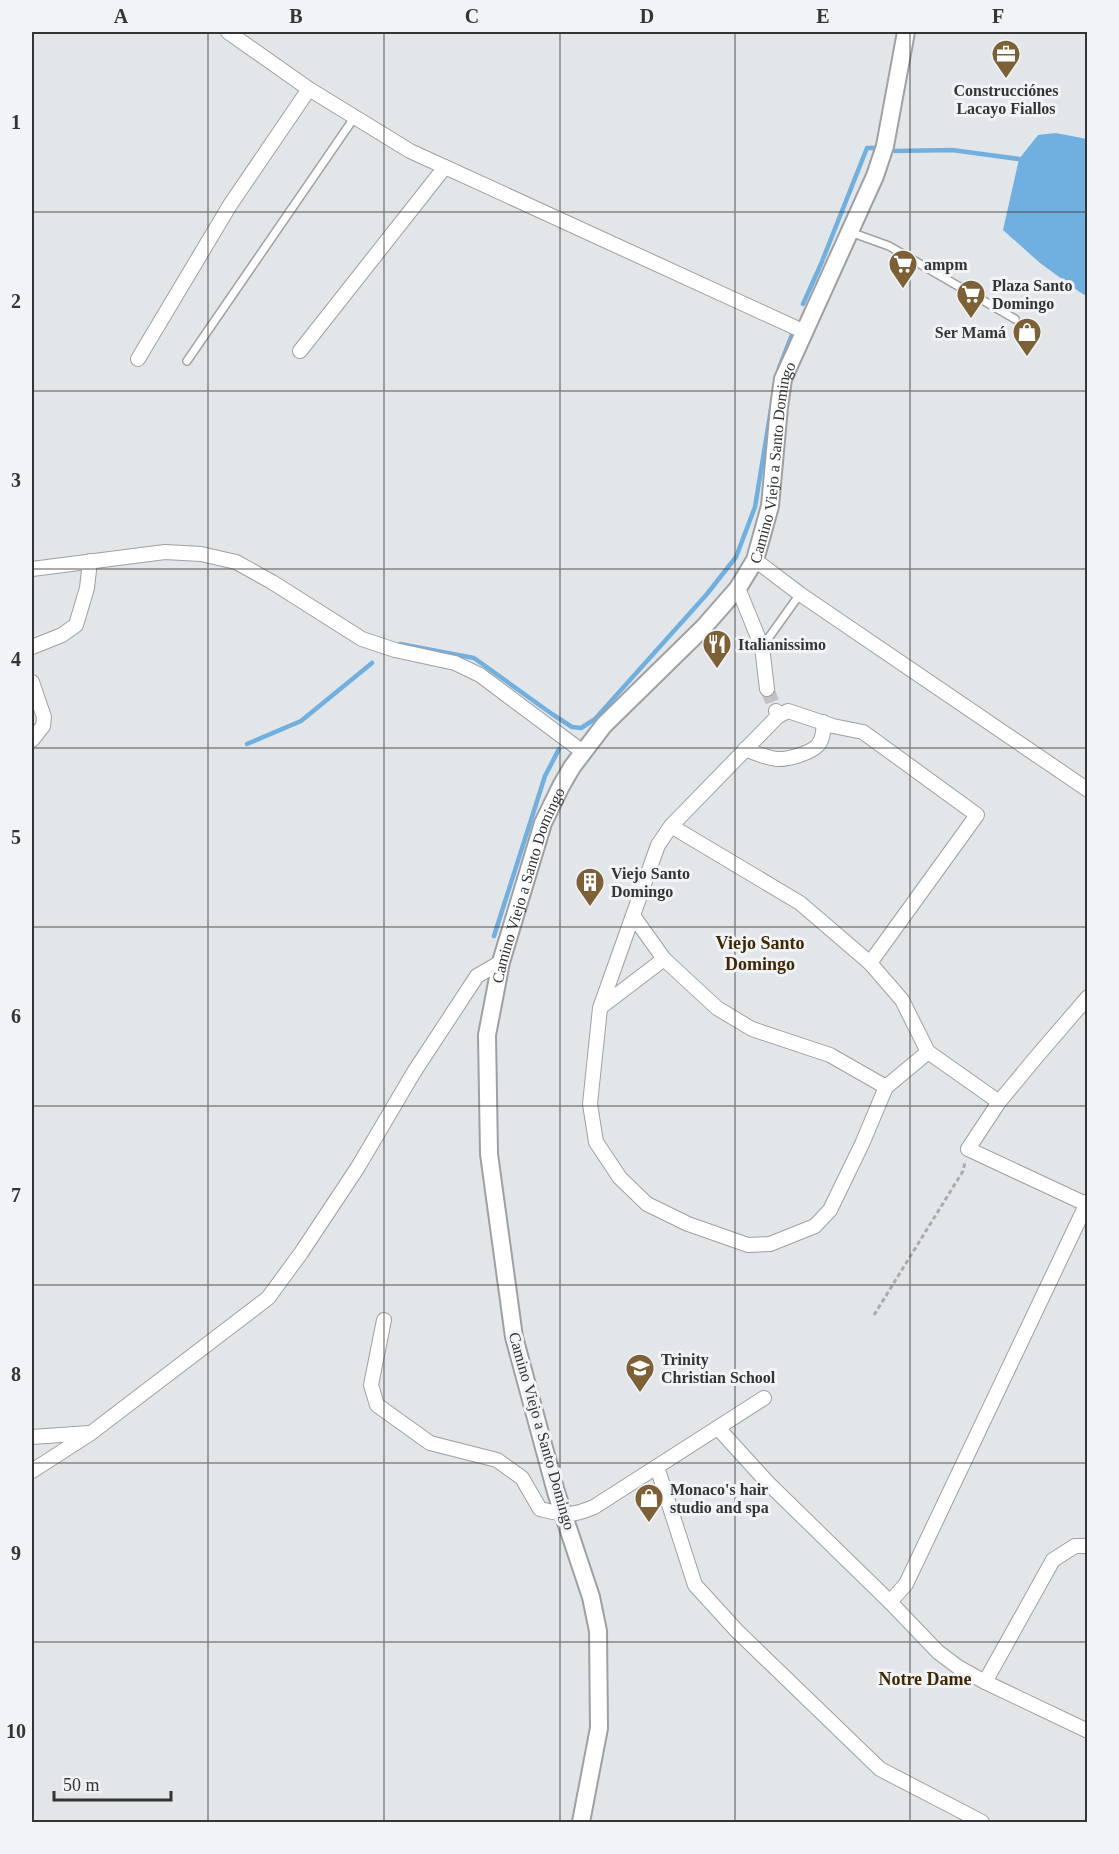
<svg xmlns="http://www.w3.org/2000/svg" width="1119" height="1854" viewBox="0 0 1119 1854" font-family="Georgia,serif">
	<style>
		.water { fill: #6fb0e0 }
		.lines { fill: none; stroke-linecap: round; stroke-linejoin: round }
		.stream { stroke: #6fb0e0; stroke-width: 4.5 }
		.minor-tunnel { stroke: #c0c2c5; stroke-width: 14; stroke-dasharray: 14 7; stroke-linecap: butt }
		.service-casing { stroke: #9ea0a3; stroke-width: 10 }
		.minor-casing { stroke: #9ea0a3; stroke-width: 16 }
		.tertiary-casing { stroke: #9ea0a3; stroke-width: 20 }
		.path { stroke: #a9abad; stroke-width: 3; stroke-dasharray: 4.5 3; stroke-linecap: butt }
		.service { stroke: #fff; stroke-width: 7 }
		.minor { stroke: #fff; stroke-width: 14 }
		.tertiary { stroke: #fff; stroke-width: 16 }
		.grid { fill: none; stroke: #333435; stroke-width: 1.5; stroke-opacity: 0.55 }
		.labels { text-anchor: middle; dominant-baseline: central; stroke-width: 6; stroke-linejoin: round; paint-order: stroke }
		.poi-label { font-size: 16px; font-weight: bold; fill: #333435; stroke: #f1f3f6; text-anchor: start }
		.street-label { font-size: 16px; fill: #333435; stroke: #f1f3f6 }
		.neighbourhood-label { font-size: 18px; font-weight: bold; fill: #3d2801; stroke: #f1f3f6 }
		.neatline { fill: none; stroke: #333435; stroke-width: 2 }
		.grid-label { font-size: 20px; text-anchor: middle; font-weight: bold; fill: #333435 }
	</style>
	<rect width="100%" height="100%" fill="#e3e6e9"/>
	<!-- water -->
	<path class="water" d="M1056,133L1087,139V296L1081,293L1040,263L1003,230L1019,159L1038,135Z"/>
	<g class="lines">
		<!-- stream -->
		<g class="stream">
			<path d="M895,151L952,150L1019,159"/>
			<path d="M803,304L821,264L867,148H874"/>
			<path d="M779,368L793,332"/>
			<path d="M400,644L474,658L552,714L572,727L581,728L595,719L707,594L736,557L755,507L771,409"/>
			<path d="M247,744L301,721L372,663"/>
			<path d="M494,936L545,776L559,749"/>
		</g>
		<!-- minor-tunnel -->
		<path class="minor-tunnel" d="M767,689L776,711"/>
		<!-- service casing -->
		<g class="service-casing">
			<g id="service">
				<path d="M850,232L889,246L1015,319"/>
				<path d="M187,361L354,118"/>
				<path d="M762,647L800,594"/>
			</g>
		</g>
		<!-- minor casing -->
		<g class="minor-casing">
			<g id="minor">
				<path d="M228,32L309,89L410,151L805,332"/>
				<path d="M300,351L445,167"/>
				<path d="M138,359L230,205L309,89"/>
				<path d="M755,560L800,594L1088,790"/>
				<path d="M32,569L165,552L201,554L236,562L272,582L362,639L395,650L455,663L480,675L583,752"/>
				<path d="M738,588L762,647L767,689"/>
				<path d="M32,647L62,635L76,625L87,588L90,561"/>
				<path d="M32,682L44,717L43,726L32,740"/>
				<path d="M776,711L778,716L671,826L658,845L600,1008L590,1104L596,1142L620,1178L647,1204L688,1224L748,1245L770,1244L815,1226L830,1210L862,1144L886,1087L928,1052"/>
				<path d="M778,716L788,711L833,726L863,732L977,815L870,963"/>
				<path d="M745,749C755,753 766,758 777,759C787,760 811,753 818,745C823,739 824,729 823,722"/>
				<path d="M671,826L800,903L870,963L902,1000L928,1052L999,1102"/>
				<path d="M634,917L664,959L717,1008L752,1029L830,1055L886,1087"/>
				<path d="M601,1007L664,959"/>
				<path d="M1086,1204L968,1149L999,1102L1038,1055L1088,997"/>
				<path d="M384,1320L371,1385L377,1405L430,1443L497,1460L522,1478L540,1509C565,1515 570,1517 594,1507L764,1398"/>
				<path d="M718,1428L768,1483L890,1602L938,1652L958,1667L985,1682L1088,1731"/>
				<path d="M32,1437L89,1433"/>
				<path d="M657,1467L695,1585L737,1631L880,1769L982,1822"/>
				<path d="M32,1471L91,1433L268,1298L301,1253L358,1167L414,1072L477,976L501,962"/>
				<path d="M890,1602L906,1584L1088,1201"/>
				<path d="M985,1682L1053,1560L1075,1546H1088"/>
			</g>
		</g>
		<!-- tertiary casing -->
		<g class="tertiary-casing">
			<g id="tertiary">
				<path id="s1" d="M581,1822L599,1728L598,1631L591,1597L556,1492L514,1337L489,1154L487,1035L501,962L543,823L561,786L572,767L604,725L703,628L738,588L755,560L770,506L779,407L783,379L875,176L885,146L906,32"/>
			</g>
		</g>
		<!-- path -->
		<path class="path" d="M874,1315L963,1171L965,1162"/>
		<!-- service -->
		<use href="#service" class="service"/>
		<!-- minor -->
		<use href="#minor" class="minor"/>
		<!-- tertiary -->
		<use href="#tertiary" class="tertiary"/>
	</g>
	<!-- grid -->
	<path class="grid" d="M208,32V1822M384,32V1822M560,32V1822M735,32V1822M910,32V1822M32,212H1088M32,391H1088M32,569H1088M32,748H1088M32,927H1088M32,1106H1088M32,1285H1088M32,1463H1088M32,1642H1088"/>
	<!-- icons -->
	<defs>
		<g id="office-pin" transform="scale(1.5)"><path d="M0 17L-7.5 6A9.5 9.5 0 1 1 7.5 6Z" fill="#7d6134" stroke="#f1f3f6"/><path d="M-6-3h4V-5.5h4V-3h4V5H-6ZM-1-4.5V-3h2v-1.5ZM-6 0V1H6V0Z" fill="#fff"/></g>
		<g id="supermarket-pin" transform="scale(1.5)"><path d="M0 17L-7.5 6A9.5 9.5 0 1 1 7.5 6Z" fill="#7d6134" stroke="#f1f3f6"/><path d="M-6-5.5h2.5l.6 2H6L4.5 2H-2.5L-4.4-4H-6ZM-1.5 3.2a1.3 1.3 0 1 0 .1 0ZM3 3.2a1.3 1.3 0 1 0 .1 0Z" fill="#fff"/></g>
		<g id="shop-pin" transform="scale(1.5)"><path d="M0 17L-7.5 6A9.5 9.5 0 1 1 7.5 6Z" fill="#7d6134" stroke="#f1f3f6"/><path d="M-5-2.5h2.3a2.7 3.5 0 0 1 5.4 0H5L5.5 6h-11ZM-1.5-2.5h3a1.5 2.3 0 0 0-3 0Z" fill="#fff"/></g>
		<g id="restaurant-pin" transform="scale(1.5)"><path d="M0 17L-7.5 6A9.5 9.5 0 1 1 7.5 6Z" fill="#7d6134" stroke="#f1f3f6"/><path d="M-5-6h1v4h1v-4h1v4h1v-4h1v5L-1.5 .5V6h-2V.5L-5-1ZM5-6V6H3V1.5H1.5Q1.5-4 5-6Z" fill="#fff"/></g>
		<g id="building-pin" transform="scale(1.5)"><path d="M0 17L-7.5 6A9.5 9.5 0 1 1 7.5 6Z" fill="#7d6134" stroke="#f1f3f6"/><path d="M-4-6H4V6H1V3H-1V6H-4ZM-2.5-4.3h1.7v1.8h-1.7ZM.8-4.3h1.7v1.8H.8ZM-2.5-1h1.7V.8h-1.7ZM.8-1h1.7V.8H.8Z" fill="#fff"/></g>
		<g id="school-pin" transform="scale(1.5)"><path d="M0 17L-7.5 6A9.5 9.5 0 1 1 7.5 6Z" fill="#7d6134" stroke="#f1f3f6"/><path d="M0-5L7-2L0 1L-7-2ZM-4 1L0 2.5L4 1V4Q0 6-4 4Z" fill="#fff"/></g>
	</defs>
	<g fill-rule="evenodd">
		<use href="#office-pin" x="1006" y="54"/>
		<use href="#supermarket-pin" x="903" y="264"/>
		<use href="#supermarket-pin" x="971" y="294"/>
		<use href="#shop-pin" x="1027" y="332"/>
		<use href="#restaurant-pin" x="717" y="644"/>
		<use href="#building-pin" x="590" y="882"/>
		<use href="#school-pin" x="640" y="1368"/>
		<use href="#shop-pin" x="649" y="1498"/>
	</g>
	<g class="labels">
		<!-- poi labels -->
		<g class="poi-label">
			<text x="1006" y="90" text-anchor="middle">Construcciónes<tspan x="1006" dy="18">Lacayo Fiallos</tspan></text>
			<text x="924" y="264">ampm</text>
			<text x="992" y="285">Plaza Santo<tspan x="992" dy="18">Domingo</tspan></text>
			<text x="1006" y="332" text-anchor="end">Ser Mamá</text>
			<text x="738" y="644">Italianissimo</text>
			<text x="611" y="873">Viejo Santo<tspan x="611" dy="18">Domingo</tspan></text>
			<text x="661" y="1359">Trinity<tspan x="661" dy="18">Christian School</tspan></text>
			<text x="670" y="1489">Monaco's hair<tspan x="670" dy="18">studio and spa</tspan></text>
		</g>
		<!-- street labels -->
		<g class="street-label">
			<text stroke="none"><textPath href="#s1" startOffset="1462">Camino Viejo a Santo Domingo</textPath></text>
			<text stroke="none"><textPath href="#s1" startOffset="958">Camino Viejo a Santo Domingo</textPath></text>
			<text transform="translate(542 1431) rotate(74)">Camino Viejo a Santo Domingo</text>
		</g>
		<!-- neighbourhood labels -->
		<g class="neighbourhood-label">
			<text x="760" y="943">Viejo Santo<tspan x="760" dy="21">Domingo</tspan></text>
			<text x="925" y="1679">Notre Dame</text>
		</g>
	</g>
	<!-- border -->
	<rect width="1119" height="1854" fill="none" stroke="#f1f3f6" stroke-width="66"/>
	<!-- scale -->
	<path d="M54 1791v9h117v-9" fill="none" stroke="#333435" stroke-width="3"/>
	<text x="63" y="1791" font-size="18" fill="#333435" stroke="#f1f3f6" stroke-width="4.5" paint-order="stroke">50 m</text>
	<rect x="33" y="33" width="1053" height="1788" class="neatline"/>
	<g class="grid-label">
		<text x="121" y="23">A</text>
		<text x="296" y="23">B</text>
		<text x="472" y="23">C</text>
		<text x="647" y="23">D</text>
		<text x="823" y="23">E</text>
		<text x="998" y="23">F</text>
		<text x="16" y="129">1</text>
		<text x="16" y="308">2</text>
		<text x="16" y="487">3</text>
		<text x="16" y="666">4</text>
		<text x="16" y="844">5</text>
		<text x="16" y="1023">6</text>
		<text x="16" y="1202">7</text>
		<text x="16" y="1381">8</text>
		<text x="16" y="1560">9</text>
		<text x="16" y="1738">10</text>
	</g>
</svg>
